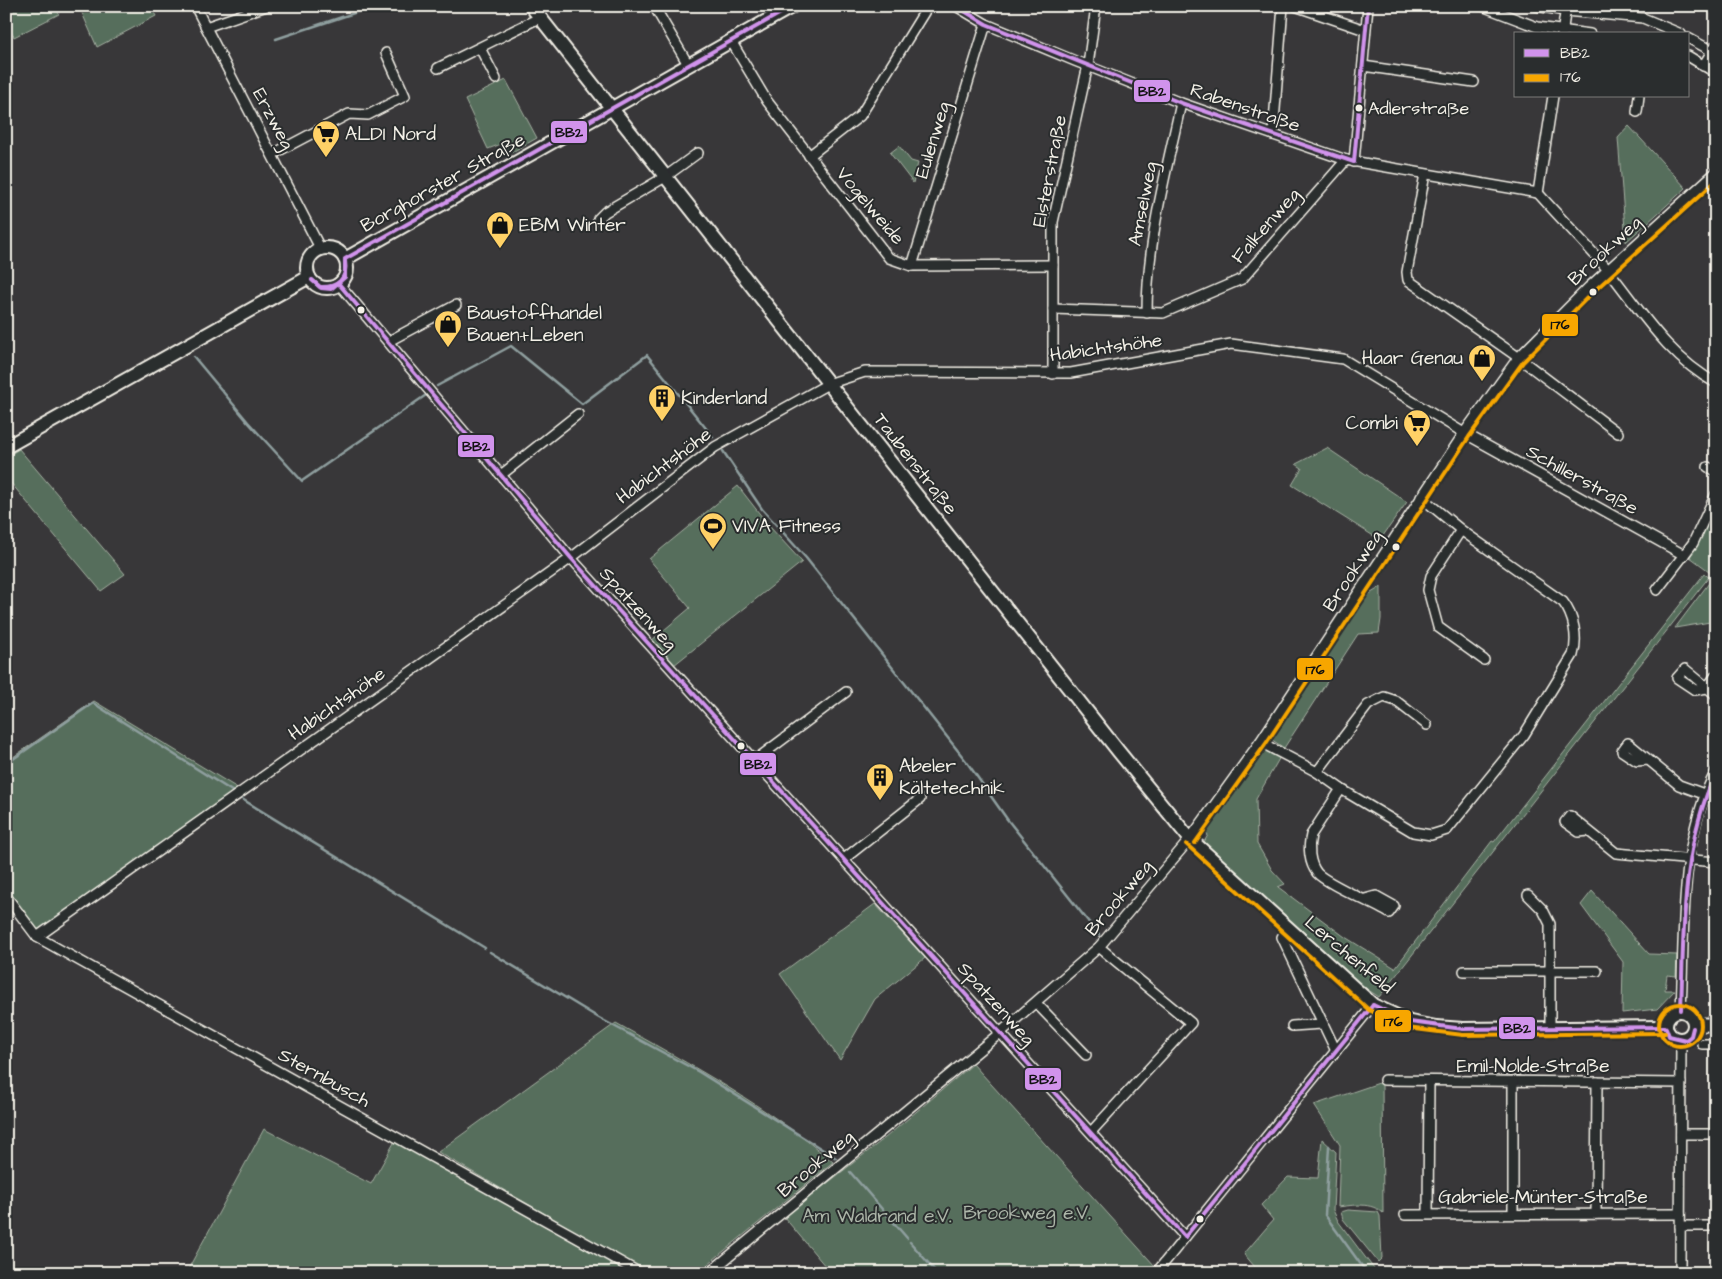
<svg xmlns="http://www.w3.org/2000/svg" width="1722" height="1279" viewBox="0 0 1722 1279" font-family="'Architects Daughter',sans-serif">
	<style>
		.green { fill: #566e5c; stroke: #a5b0a2 }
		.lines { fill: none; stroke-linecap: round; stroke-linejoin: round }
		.stream { stroke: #8f9f9f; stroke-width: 2.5 }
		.street-casing { stroke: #f4f1e8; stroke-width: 12 }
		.secondary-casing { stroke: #f4f1e8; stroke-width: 16 }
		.street { stroke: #2a2d2e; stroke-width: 9 }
		.secondary { stroke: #2a2d2e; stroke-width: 12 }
		.bus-1-casing { stroke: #2a2d2e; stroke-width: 8 }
		.bus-2-casing { stroke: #2a2d2e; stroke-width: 8 }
		.bus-1 { stroke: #d193ec; stroke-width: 4 }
		.bus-2 { stroke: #f7a600; stroke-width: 4 }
		.bus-dot { fill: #f4f1e8; stroke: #2a2d2e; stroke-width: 2 }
		.labels { text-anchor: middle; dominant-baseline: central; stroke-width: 4; stroke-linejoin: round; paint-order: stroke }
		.bus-label { font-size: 18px; fill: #f4f1e8; stroke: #2a2d2e; text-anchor: start }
		.street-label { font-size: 19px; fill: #f4f1e8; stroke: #2a2d2e }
		.poi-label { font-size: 19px; fill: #f4f1e8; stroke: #2a2d2e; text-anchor: start }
		.park-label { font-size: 19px; fill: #adb6a9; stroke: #2a2d2e }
		.line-badge { stroke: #2a2d2e; stroke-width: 2 }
		.pale-badge-label { font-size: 14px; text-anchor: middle; font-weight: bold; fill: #111 }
	</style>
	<rect width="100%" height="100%" fill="#383739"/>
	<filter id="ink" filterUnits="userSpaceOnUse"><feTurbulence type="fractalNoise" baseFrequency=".02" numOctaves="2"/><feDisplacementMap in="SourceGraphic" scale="10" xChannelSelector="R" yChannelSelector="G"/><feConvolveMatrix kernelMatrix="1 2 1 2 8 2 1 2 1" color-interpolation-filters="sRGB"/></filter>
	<g filter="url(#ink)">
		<!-- green -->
		<g class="green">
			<path d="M6,6H55L59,14L14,37L6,22Z"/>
			<path d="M79,6H150L156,16L97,47Z"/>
			<path d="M506,80L537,138L507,155L501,144L488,149L465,100Z"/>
			<path d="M1629,126L1686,188L1626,242L1618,138Z"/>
			<path d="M899,146L911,161L918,163L913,183L890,153Z"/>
			<path d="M1327,448L1407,502L1380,540L1292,485L1302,468L1296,464Z"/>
			<path d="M19,449L125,574L101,591L6,477V457Z"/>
			<path d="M738,486L770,527L802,562L674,665L651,641L690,608L649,559Z"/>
			<path d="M1716,502V570L1713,574L1690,557Z"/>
			<path d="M1704,574L1709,577L1379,997L1356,982L1204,842L1208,835L1200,825L1260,742L1273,749L1280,757L1256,799L1257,844L1272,870L1285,884L1278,887L1345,937L1395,968L1492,841L1494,842Z"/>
			<path d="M1712,579L1716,582V621L1675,628Z"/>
			<path d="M1381,587V619L1379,633L1358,634L1284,748L1265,735L1348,607Z"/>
			<path d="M94,701L239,789L38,933L6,890V762Z"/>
			<path d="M1592,891L1649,954L1677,955L1676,976L1667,975L1665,990H1675L1657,1009L1622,1013L1623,962L1581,905Z"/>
			<path d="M875,904L925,958L875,999L840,1060L780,974Z"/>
			<path d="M616,1023C691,1065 767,1106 833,1162L697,1273H647L438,1152Z"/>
			<path d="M973,1064L1155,1266L1150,1273H831L784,1217L885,1138Z"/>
			<path d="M1382,1082L1383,1213C1371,1202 1354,1205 1338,1207L1340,1145L1314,1105Z"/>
			<path d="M264,1129L371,1184L395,1141L628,1273H186Z"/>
			<path d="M1322,1139L1336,1152L1333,1210L1338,1221L1377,1273H1260L1244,1254L1273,1220L1261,1205L1288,1177L1318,1178Z"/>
			<path d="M1348,1210L1378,1212L1380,1216L1382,1258L1378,1262L1343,1219L1341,1212Z"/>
		</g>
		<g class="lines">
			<!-- stream -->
			<g class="stream">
				<path d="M368,8L374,6"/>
				<path d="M276,39L360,11"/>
				<path d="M194,357L248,422L302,481L429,393"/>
				<path d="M437,386L511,346L582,404L647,355L713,437"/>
				<path d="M723,451L762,509L806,558L966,761L1007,819L1099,935"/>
				<path d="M6,764L93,703L235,793"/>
				<path d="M242,799L485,948"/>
				<path d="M490,952L599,1018L699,1072L836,1158"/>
				<path d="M1329,1146L1325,1215L1367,1273"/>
				<path d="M850,1172L907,1238"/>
				<path d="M910,1242L937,1273"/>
			</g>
			<!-- street casing -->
			<g class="street-casing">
				<g id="street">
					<path d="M195,6L320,248"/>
					<path d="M654,6L689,66"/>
					<path d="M956,6L986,24L1075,61L1181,103L1346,160L1538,193"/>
					<path d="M1295,6L1365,30"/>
					<path d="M1482,6L1537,27L1590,34"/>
					<path d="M1537,6L1565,11L1643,18L1681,34"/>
					<path d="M206,27L266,6"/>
					<path d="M1562,34L1566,7"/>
					<path d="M1688,38L1716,53"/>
					<path d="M731,41L767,101L889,258L912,266L1053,265"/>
					<path d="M480,48L496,79"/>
					<path d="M1688,56L1716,73"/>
					<path d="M1363,66L1474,82"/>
					<path d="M1703,66L1716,45"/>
					<path d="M438,68L539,18"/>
					<path d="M1637,112L1639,96"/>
					<path d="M1273,135L1283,6"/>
					<path d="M273,154L349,114L368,115L405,96L386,53"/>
					<path d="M809,156L860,116L928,6"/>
					<path d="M1354,162L1368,6"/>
					<path d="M1425,174L1407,272L1408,280L1515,355L1618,433"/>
					<path d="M1538,193C1561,219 1586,244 1608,270C1640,310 1669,358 1716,383"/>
					<path d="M1538,193L1553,96"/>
					<path d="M598,219L605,212L665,177L698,153"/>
					<path d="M912,266L986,24"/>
					<path d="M339,284L571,558L1185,1237"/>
					<path d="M1053,309L1163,313L1242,279L1346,160"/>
					<path d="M1147,313C1147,241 1166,173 1181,103"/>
					<path d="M389,341L456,305"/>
					<path d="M1053,374V222L1088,65L1096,6"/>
					<path d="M1708,467L1716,471"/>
					<path d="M501,475L578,414"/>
					<path d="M1461,530L1431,576L1428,590L1438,627L1484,660"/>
					<path d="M1657,590L1693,543L1716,494"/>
					<path d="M1716,675L1707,688L1695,690L1677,678L1685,669L1716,695"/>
					<path d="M1260,742L1317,772L1341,789L1413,832L1431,835L1447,830L1524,735L1573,655C1578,638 1574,616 1563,602L1461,530L1421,497"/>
					<path d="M1647,760L1637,761L1622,751L1628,743L1679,785L1704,794"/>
					<path d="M754,761L846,692"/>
					<path d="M1317,772L1368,705L1384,697L1396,701L1427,725"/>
					<path d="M1341,789L1311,835C1308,847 1309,863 1317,873C1327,884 1373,903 1389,913L1394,906L1376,896L1365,899"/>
					<path d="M1588,831L1579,832L1565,822L1570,816L1616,853L1716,862"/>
					<path d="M844,859L920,799"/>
					<path d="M1528,895L1543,910L1550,924V1027"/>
					<path d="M6,896L37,937L640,1273"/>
					<path d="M37,937L571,558L715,447L828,384L865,372L1071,373L1231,344L1343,359L1464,433L1684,555"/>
					<path d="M1282,937L1336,1051"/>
					<path d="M1464,971H1597"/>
					<path d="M1036,1003L1086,1055"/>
					<path d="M1681,1010C1685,931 1678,843 1716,771"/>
					<path d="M1292,1026L1322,1024"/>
					<path d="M1702,1044H1716"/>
					<path d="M1384,1080L1681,1083"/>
					<path d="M1091,1132L1191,1023L1099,947"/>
					<path d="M1681,1134H1716"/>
					<path d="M1428,1214L1429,1081"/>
					<path d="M1513,1214V1082"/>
					<path d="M1596,1214L1597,1082"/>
					<path d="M1405,1215L1680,1214"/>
					<path d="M1680,1226H1716"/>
					<path d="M709,1273L1000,1033L1099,947L1190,839L1260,742L1464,433L1518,358L1589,287L1716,172"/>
					<path d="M1156,1273L1373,1005"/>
					<path d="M1680,1273L1681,1040"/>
				</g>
			</g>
			<!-- secondary casing -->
			<g class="secondary-casing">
				<g id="secondary">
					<path d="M531,6L1119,752L1190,839L1373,1005L1410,1022L1436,1027L1463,1029L1665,1027"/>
					<circle cx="327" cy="268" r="20"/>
					<path d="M345,259L793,6"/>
					<path d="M6,447L309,277"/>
					<circle cx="1680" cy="1025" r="14"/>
					<path d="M1694,1024L1716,1025"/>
				</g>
			</g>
			<!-- street -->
			<use href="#street" class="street"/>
			<!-- secondary -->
			<use href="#secondary" class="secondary"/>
			<!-- bus-1 casing -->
			<g class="bus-1-casing">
				<g id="bus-1">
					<path d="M956,6L986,24L1181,103L1354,162"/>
					<path d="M1354,162L1368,6"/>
					<path d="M345,259L793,6"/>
					<path d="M312,280L320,287C337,288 348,279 345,261"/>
					<path d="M312,280L321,288L331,289L345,277V261"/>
					<path d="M339,284L571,558L1185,1237"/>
					<path d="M1373,1005L1410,1022L1463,1029L1665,1027"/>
					<path d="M1681,1010C1684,927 1681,849 1716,772"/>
					<path d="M1666,1028L1669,1036L1686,1040L1691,1036L1693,1028"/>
					<path d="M1185,1237L1373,1005"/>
				</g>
			</g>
			<!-- bus-2 casing -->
			<g class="bus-2-casing">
				<g id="bus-2">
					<path d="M1195,843L1265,745L1469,437L1523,362L1593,292L1716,181"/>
					<path d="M1186,844L1369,1010L1407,1028L1463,1035L1665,1033"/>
					<circle cx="1680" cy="1025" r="21"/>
				</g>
			</g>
			<!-- bus-1 -->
			<use href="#bus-1" class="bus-1"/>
			<!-- bus-2 -->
			<use href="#bus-2" class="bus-2"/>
		</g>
	</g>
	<!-- icons -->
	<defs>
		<g id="supermarket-pin" transform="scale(1.4375)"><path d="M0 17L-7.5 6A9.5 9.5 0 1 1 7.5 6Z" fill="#ffd166" stroke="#2a2d2e"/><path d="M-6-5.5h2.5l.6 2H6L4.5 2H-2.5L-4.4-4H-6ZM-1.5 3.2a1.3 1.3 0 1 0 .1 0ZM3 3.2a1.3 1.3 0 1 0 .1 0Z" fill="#111"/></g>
		<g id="shop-pin" transform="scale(1.4375)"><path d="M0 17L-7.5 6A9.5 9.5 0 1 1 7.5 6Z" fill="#ffd166" stroke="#2a2d2e"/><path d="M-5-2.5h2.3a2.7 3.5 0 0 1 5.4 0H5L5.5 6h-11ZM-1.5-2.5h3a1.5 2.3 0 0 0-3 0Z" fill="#111"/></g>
		<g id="building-pin" transform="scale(1.4375)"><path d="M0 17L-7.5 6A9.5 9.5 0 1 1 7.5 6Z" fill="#ffd166" stroke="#2a2d2e"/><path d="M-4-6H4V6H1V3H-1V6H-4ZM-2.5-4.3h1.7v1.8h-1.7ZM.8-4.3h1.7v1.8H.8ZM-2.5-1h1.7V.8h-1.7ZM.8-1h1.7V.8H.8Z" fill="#111"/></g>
		<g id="stadium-pin" transform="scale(1.4375)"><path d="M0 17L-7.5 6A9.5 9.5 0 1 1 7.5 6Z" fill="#ffd166" stroke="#2a2d2e"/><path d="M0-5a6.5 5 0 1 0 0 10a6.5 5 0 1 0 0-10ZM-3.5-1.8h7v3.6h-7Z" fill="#111"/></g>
	</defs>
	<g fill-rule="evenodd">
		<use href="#supermarket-pin" x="326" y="134"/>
		<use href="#shop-pin" x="500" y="225"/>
		<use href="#shop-pin" x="448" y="324"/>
		<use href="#shop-pin" x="1482" y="358"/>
		<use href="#building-pin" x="662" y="398"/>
		<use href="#supermarket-pin" x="1417" y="423"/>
		<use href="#stadium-pin" x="713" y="526"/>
		<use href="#building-pin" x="880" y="777"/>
	</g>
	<!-- markers -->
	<g class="bus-dot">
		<circle cx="1359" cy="108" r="4.5"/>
		<circle cx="1593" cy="292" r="4.5"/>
		<circle cx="361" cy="310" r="4.5"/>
		<circle cx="1396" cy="547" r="4.5"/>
		<circle cx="741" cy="746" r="4.5"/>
		<circle cx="1200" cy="1219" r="4.5"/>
	</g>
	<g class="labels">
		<!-- bus labels -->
		<g class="bus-label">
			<text x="1368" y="108">Adlerstraße</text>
		</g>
		<!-- street labels -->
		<g class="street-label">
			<text transform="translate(1245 108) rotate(19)">Rabenstraße</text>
			<text transform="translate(273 119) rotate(62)">Erzweg</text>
			<text transform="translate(933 140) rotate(-73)">Eulenweg</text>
			<text transform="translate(1050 171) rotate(-79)">Elsterstraße</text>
			<text transform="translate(443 183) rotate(-29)">Borghorster Straße</text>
			<text transform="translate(1143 204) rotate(-79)">Amselweg</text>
			<text transform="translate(870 206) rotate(50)">Vogelweide</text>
			<text transform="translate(1266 226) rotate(-49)">Falkenweg</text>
			<text transform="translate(1605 251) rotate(-43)">Brookweg</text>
			<text transform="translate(1106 348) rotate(-8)">Habichtshöhe</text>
			<text transform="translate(915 464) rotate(52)">Taubenstraße</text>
			<text transform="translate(664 466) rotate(-37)">Habichtshöhe</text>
			<text transform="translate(1582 480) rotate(29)">Schillerstraße</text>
			<text transform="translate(1353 571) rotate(-57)">Brookweg</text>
			<text transform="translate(638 609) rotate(48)">Spatzenweg</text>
			<text transform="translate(337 704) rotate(-35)">Habichtshöhe</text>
			<text transform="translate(1119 898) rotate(-50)">Brookweg</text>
			<text transform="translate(1349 955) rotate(40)">Lerchenfeld</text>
			<text transform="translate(996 1004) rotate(48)">Spatzenweg</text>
			<text x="1533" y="1066">Emil-Nolde-Straße</text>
			<text transform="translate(324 1078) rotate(29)">Sternbusch</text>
			<text transform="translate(816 1164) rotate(-40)">Brookweg</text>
			<text x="1543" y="1197">Gabriele-Münter-Straße</text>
		</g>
		<!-- poi labels -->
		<g class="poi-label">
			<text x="345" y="134">ALDI Nord</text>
			<text x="519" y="225">EBM Winter</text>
			<text x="467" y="313">Baustoffhandel<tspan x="467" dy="22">Bauen+Leben</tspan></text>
			<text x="1463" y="358" text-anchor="end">Haar Genau</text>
			<text x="681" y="398">Kinderland</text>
			<text x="1398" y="423" text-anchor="end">Combi</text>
			<text x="732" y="526">VIVA Fitness</text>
			<text x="899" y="766">Abeler<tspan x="899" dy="22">Kältetechnik</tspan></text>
		</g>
		<!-- park labels -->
		<g class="park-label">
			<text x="1027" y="1213">Brookweg e.V.</text>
			<text x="877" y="1216">Am Waldrand e.V.</text>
		</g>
	</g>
	<g class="line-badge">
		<rect x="1133" y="79" width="38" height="24" rx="5" fill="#d193ec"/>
		<rect x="550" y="120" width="38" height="24" rx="5" fill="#d193ec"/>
		<rect x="1541" y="313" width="38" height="24" rx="5" fill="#f7a600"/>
		<rect x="457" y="434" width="38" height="24" rx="5" fill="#d193ec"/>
		<rect x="1296" y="657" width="38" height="24" rx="5" fill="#f7a600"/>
		<rect x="739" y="752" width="38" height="24" rx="5" fill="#d193ec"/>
		<rect x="1374" y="1009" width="38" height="24" rx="5" fill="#f7a600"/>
		<rect x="1498" y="1016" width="38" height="24" rx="5" fill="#d193ec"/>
		<rect x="1024" y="1067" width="38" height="24" rx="5" fill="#d193ec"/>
	</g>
	<g class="pale-badge-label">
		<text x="1152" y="96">BB2</text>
		<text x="569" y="137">BB2</text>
		<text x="1560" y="329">176</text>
		<text x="476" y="451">BB2</text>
		<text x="1315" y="674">176</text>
		<text x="758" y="769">BB2</text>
		<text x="1393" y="1026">176</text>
		<text x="1517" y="1033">BB2</text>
		<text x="1043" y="1084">BB2</text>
	</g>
	<!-- margin -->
	<rect width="1722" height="1279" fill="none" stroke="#2a2d2e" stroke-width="25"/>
	<rect x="12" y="12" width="1697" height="1254" fill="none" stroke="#f4f1e8" stroke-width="2" filter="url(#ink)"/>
	<!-- legend -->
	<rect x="1514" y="32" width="175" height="65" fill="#2a2d2e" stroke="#7b7b78"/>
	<rect x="1524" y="49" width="25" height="8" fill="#d193ec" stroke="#7b7b78"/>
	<text x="1560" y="58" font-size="15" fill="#f4f1e8">BB2</text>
	<rect x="1524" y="74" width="25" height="8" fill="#f7a600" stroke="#7b7b78"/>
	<text x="1560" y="82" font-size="15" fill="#f4f1e8">176</text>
</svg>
